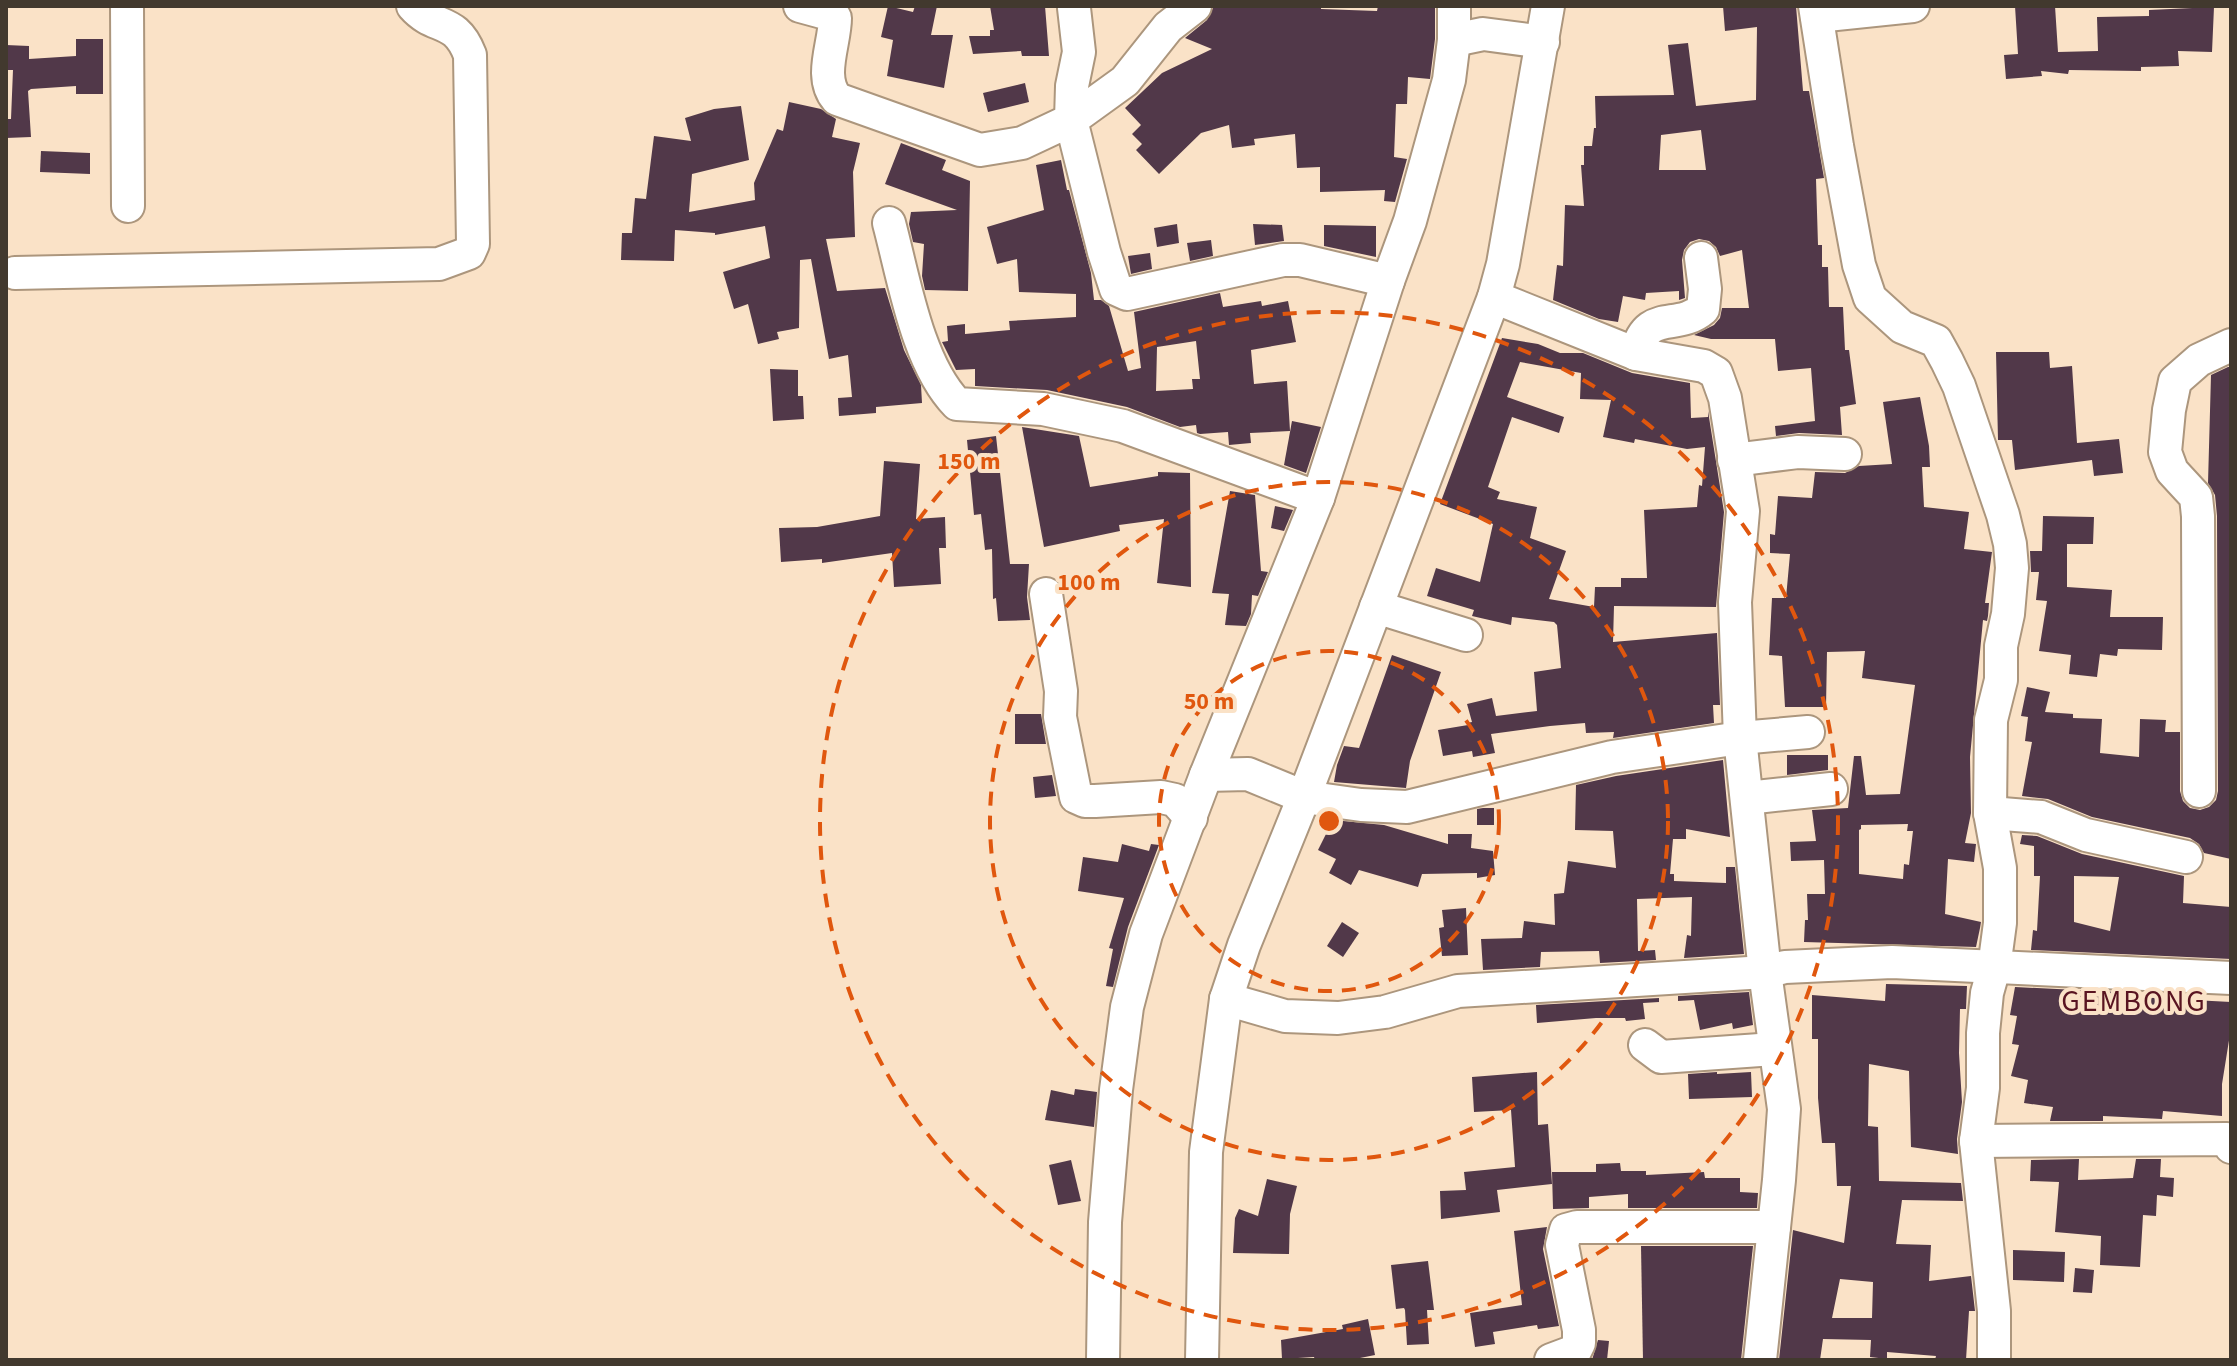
<svg xmlns="http://www.w3.org/2000/svg" width="2237" height="1366" viewBox="0 0 2237 1366" font-family="'Source Sans 3',sans-serif">
	<style>
		.building { fill: #513849; fill-rule: evenodd }
		.lines { fill: none; stroke-linecap: round; stroke-linejoin: round }
		.minor-casing { stroke: #ac967d; stroke-width: 36 }
		.minor { stroke: #fff; stroke-width: 32 }
		.ring { fill: none; stroke: #e0570e; stroke-width: 4; stroke-dasharray: 14 10 }
		.labels { text-anchor: middle; dominant-baseline: central; stroke-width: 8; stroke-linejoin: round; paint-order: stroke }
		.quarter-label { font-size: 30px; letter-spacing: 2px; fill: #591421; stroke: #fae2c7 }
		.centre { fill: #e0570e; stroke: #fae2c7; stroke-width: 4 }
		.ring-label { font-size: 24px; text-anchor: middle; font-weight: bold; fill: #e0570e; stroke: #fae2c7; stroke-width: 8; stroke-linejoin: round; paint-order: stroke }
	</style>
	<rect width="100%" height="100%" fill="#fae2c7"/>
	<!-- building -->
	<g class="building">
		<path d="M888,6L913,12L915,6H937L931,35H953L944,88L887,76L893,40L881,37Z"/>
		<path d="M990,6H1045L1049,56H1022L1021,51L973,54L969,36H990V30H994Z"/>
		<path d="M1214,6H1321V9L1377,11L1378,6H1435V39L1430,79L1408,77L1407,104H1396L1394,157L1407,159L1395,202L1384,201L1385,190L1320,192V167L1297,168L1295,134L1254,139L1255,145L1232,148L1229,125L1201,133L1159,174L1136,150L1142,144L1132,134L1141,125L1125,108L1162,73L1212,49L1185,38L1207,20Z"/>
		<path d="M1723,6H1796L1803,91H1809L1824,178L1816,179L1818,245H1822V267H1828L1829,307H1843L1845,350H1849L1856,404L1840,407L1842,435L1799,433L1776,436L1775,426L1815,421L1811,368L1778,371L1775,339H1711L1694,335L1714,325L1720,318L1722,308H1749L1742,250L1720,256L1716,247L1709,241L1699,239L1690,242L1684,250L1682,260L1685,298L1679,300V291L1646,293L1645,300L1623,296L1618,322L1599,319L1553,300L1557,265L1563,266L1565,205L1584,206L1581,165H1584V146H1592L1594,128H1596L1595,96L1674,95L1668,45L1688,43L1696,106L1756,100L1757,27L1725,31ZM1701,130L1706,170H1659L1661,135Z"/>
		<path d="M2015,6H2055L2058,52L2098,51L2097,17L2149,16V10L2214,7L2212,52L2178,51L2179,66L2141,67V71L2069,70L2068,74L2041,71L2042,76L2006,79L2004,55L2018,54Z"/>
		<path d="M76,39H103V94H76V86L31,89L28,91L31,137L6,138V119H11L13,70H6V45L29,46V59L76,56Z"/>
		<path d="M1025,83L1029,102L988,112L983,93Z"/>
		<path d="M789,102L821,109L836,119L832,137L860,143L853,172L855,237L826,239L837,291L885,288L904,350L921,385L922,403L876,407V413L839,416L838,398L852,397L848,355L829,359L811,259L800,260L799,328L777,332L779,339L758,344L748,304L734,309L723,272L770,258L765,226L715,235V233L675,230L674,261L621,260L622,233H632L635,198L646,199L654,136L691,141L685,118L714,109L741,106L749,160L692,174L689,212L755,200L754,183L777,129L783,131Z"/>
		<path d="M901,143L946,160L942,170L970,181L968,291L925,290L922,276L924,244L913,242L909,224L911,212L957,210L885,184Z"/>
		<path d="M41,151L90,153V174L40,172Z"/>
		<path d="M1061,160L1067,190H1069L1091,273L1094,300H1101L1109,306L1128,371L1141,368L1134,312L1220,293L1223,307L1261,301L1262,306L1288,301L1296,342L1251,350L1254,384L1287,381L1290,431L1250,433L1251,443L1229,445L1228,432L1200,434L1197,433L1196,425L1180,427L1127,407L1047,390L975,386V369L956,370L942,342L948,341L947,326L965,324V334L1010,330L1009,321L1076,317V294L1019,292L1017,259L997,264L987,227L1044,210L1036,165ZM1196,341L1200,379H1192L1193,389L1156,391L1157,347Z"/>
		<path d="M1177,224L1179,243L1157,247L1154,228Z"/>
		<path d="M1253,224L1282,225L1284,241L1255,245Z"/>
		<path d="M1324,225L1376,226V257L1324,246Z"/>
		<path d="M1211,240L1213,256L1190,261L1187,243Z"/>
		<path d="M1150,253L1152,269L1131,274L1128,256Z"/>
		<path d="M1502,338L1538,344L1560,353H1583L1632,373L1690,383L1691,418L1708,417V411L1724,512L1716,607L1614,606L1613,642L1717,633L1720,705H1713L1714,723L1613,738L1614,732L1586,733L1585,723L1550,726L1491,734L1495,753L1473,757L1472,751L1443,756L1438,730L1468,725L1467,723L1472,722L1467,704L1492,698L1496,716L1537,711L1534,672L1561,668L1557,625L1554,622L1512,617L1511,625L1472,616L1474,610L1427,596L1436,568L1480,582L1493,524L1440,504ZM1520,362L1581,373L1580,399L1611,400L1603,437L1634,443L1635,439L1687,449L1705,447L1702,486L1699,485L1697,507L1644,510L1647,578H1621V587H1595L1594,607L1549,599L1566,551L1530,538L1537,507L1497,499L1500,492L1488,487L1512,417L1559,433L1564,417L1507,397Z"/>
		<path d="M1996,352H2049L2050,368L2072,366L2077,443L2119,439L2123,473L2094,476L2092,460L2015,470L2012,440H1998Z"/>
		<path d="M2228,367H2231V859L2204,853L2199,844L2190,838L2092,817L2048,799L2022,796L2032,742L2025,741L2028,717L2021,716L2027,687L2050,692L2045,712L2073,714V718L2102,719L2100,753L2139,757L2140,719L2166,720L2165,732H2180V791L2183,801L2190,808L2200,810L2209,807L2216,800L2218,791L2217,516L2215,495L2208,483L2211,375Z"/>
		<path d="M770,369L798,370V396H803L804,419L773,421Z"/>
		<path d="M1920,397L1929,446L1930,467H1922L1924,507L1969,512L1964,549L1992,552L1985,603H1989L1988,616L1987,621L1983,620L1970,757L1971,813L1965,843L1976,844L1974,862L1948,859L1945,914L1981,922L1980,928L1976,947L1804,942L1805,920H1808L1807,894H1825L1824,860L1791,861L1790,842L1816,841L1812,810L1848,808L1854,756H1861L1866,795L1900,794L1915,685L1862,678L1865,651L1827,652L1826,707H1785L1782,656L1769,655L1772,598H1786L1790,554L1770,553V534L1775,535L1778,496L1812,498L1815,472L1845,473L1859,466L1892,464L1883,402ZM1908,824L1907,831H1913L1909,865L1904,864L1903,879L1859,874V830L1861,829V825Z"/>
		<path d="M1292,421L1321,427L1306,473L1284,465Z"/>
		<path d="M1022,427L1079,436L1090,487L1158,476V472L1190,473L1191,587L1157,583L1164,519L1119,525L1120,531L1044,547Z"/>
		<path d="M996,436L1010,564H1029L1027,597L1030,620L998,621L996,598L993,599L992,549L985,550L981,514L974,515L967,440Z"/>
		<path d="M884,461L920,464L916,519L945,517L946,548H939L941,584L894,587L892,553L822,563V559L781,562L779,528L817,527L880,516Z"/>
		<path d="M1230,491L1255,495L1261,571L1268,572L1258,596L1252,595L1251,614L1246,626L1225,625L1229,594L1212,593Z"/>
		<path d="M1275,506L1293,510L1284,531L1271,528Z"/>
		<path d="M2043,516L2094,517L2093,544H2067V587L2112,590L2110,617H2163L2162,650L2118,649L2117,656L2100,654L2097,677L2069,674L2071,655L2039,651L2047,601L2036,600L2039,572H2031L2030,551H2042Z"/>
		<path d="M1392,655L1441,672L1410,761L1406,788L1334,782L1337,765L1344,746L1359,748Z"/>
		<path d="M1015,714H1041L1046,744H1015Z"/>
		<path d="M1787,755H1828V770L1787,775Z"/>
		<path d="M1723,760L1730,837L1686,829V839H1673L1670,874H1674V881L1726,883V867H1735L1744,954L1684,958L1687,935L1691,936L1692,897L1637,899L1638,951L1655,950L1656,960L1600,963L1599,951L1541,952L1540,967L1483,970L1481,939L1522,938L1524,921L1555,925L1554,894L1564,893L1568,861L1616,868L1613,831L1575,830L1576,785L1616,776Z"/>
		<path d="M1052,775L1056,796L1035,798L1033,777Z"/>
		<path d="M1483,808H1494V825H1477V809Z"/>
		<path d="M1333,820L1384,825L1448,844V834H1472L1471,848L1493,851L1495,875L1477,878V873L1422,874L1418,887L1359,870L1351,885L1329,873L1336,859L1318,850Z"/>
		<path d="M2022,835L2037,836L2082,854L2184,876L2183,903L2231,907V959L2031,950L2033,930L2037,931L2040,876H2034V846L2020,844ZM2074,876L2119,877L2110,931L2074,922Z"/>
		<path d="M1122,844L1149,851L1151,844L1159,845L1128,927L1113,987L1106,986L1113,949L1109,948L1124,898L1078,891L1083,857L1118,862Z"/>
		<path d="M1466,908L1468,955L1442,956L1439,928L1444,927L1442,910Z"/>
		<path d="M1342,922L1359,933L1343,957L1327,946Z"/>
		<path d="M1886,984L1967,986L1966,1009H1960L1959,1053L1962,1102L1957,1139L1958,1154L1911,1147L1909,1071L1869,1064L1868,1126L1878,1127L1879,1181L1961,1183L1963,1201L1902,1200L1896,1244L1931,1245L1929,1281L1971,1276L1975,1311H1969L1966,1360H1935L1936,1356L1887,1352V1359L1870,1357L1871,1340L1823,1339L1820,1360H1779L1793,1230L1844,1243L1851,1186H1837L1835,1143H1822L1818,1098V1039H1812V995L1885,1001ZM1840,1279L1873,1282L1872,1318H1832Z"/>
		<path d="M2015,987L2137,993L2136,997L2231,1002V1028L2222,1084V1116L2163,1111L2162,1119L2103,1116V1121H2050L2053,1107L2024,1103L2028,1080L2011,1076L2019,1045L2012,1044L2017,1016L2010,1015Z"/>
		<path d="M1749,992L1753,1025L1733,1029L1732,1023L1700,1030L1694,1000L1678,1001V996Z"/>
		<path d="M1659,998V1002L1643,1003L1645,1019L1626,1021L1625,1018H1596L1537,1023L1536,1005Z"/>
		<path d="M1537,1072L1538,1125L1548,1124L1552,1184L1497,1190L1500,1212L1441,1219L1440,1191L1466,1190L1464,1172L1515,1167L1511,1110L1474,1112L1472,1077Z"/>
		<path d="M1717,1072V1074L1751,1072L1752,1097L1689,1099L1688,1074Z"/>
		<path d="M1075,1089L1097,1092L1094,1127L1045,1120L1051,1090L1074,1095Z"/>
		<path d="M2079,1159L2078,1180L2133,1178L2136,1159H2161L2160,1177L2174,1178L2173,1197L2157,1195L2156,1216L2143,1215L2140,1267L2100,1265L2101,1236L2055,1232L2059,1182L2030,1181L2031,1160Z"/>
		<path d="M1071,1160L1081,1201L1058,1205L1049,1165Z"/>
		<path d="M1620,1163L1621,1171H1646V1175L1704,1172L1705,1178H1740V1192L1758,1193L1757,1208H1628V1194L1589,1197V1208L1553,1209L1552,1172H1596V1164Z"/>
		<path d="M1267,1179L1297,1186L1290,1214L1289,1254L1233,1253L1235,1218L1239,1209L1258,1216Z"/>
		<path d="M1547,1227L1543,1249L1559,1326L1538,1329L1537,1325L1493,1332L1495,1344L1475,1347L1470,1313L1522,1305L1514,1231Z"/>
		<path d="M1641,1246H1753L1741,1360H1643Z"/>
		<path d="M2013,1250L2065,1252L2064,1282L2013,1280Z"/>
		<path d="M1428,1261L1434,1310H1427L1429,1344L1407,1345L1405,1310L1404,1308L1396,1309L1391,1265Z"/>
		<path d="M2075,1268L2094,1270L2092,1293L2073,1292Z"/>
		<path d="M1368,1319L1375,1355L1350,1360H1315L1314,1357L1282,1359L1281,1340L1343,1329L1342,1325Z"/>
		<path d="M1598,1340L1609,1341L1607,1360H1592Z"/>
	</g>
	<g class="lines">
		<!-- minor casing -->
		<g class="minor-casing">
			<g id="minor">
				<path d="M127,6L128,206"/>
				<path d="M800,6L833,15L835,18C835,44 818,77 837,99L980,150L1022,143L1071,120L1072,86L1079,52L1074,8"/>
				<path d="M1195,6L1168,27L1125,81L1071,120L1104,252L1116,289L1127,294L1283,260H1300L1388,281"/>
				<path d="M1815,6L1837,146L1859,265L1870,298L1902,327L1936,341L1947,361L1959,386L2003,515L2010,544L2012,568L2008,614L2001,646V680L1991,720L1990,813L2000,868V923L1994,968L1987,993L1983,1033V1088L1976,1141L1994,1311V1360"/>
				<path d="M1817,16L1913,6"/>
				<path d="M1454,40L1483,34L1543,42"/>
				<path d="M889,223C904,279 917,363 957,404L1043,409L1123,426L1318,498"/>
				<path d="M15,273L439,264L469,253L473,244L470,55C455,16 435,31 413,6"/>
				<path d="M1494,297L1636,354L1704,366L1716,373L1725,398L1743,511L1735,602L1740,738L1765,972L1784,1109L1779,1180L1760,1360"/>
				<path d="M1636,354C1647,307 1676,332 1703,309L1705,289L1701,258"/>
				<path d="M1734,460L1798,452L1845,454"/>
				<path d="M1046,594L1061,691L1060,717L1076,797L1085,801H1095L1161,797L1175,800L1191,818"/>
				<path d="M1376,607L1466,635"/>
				<path d="M1206,775L1248,774L1304,797L1361,805L1407,807L1612,757L1740,738L1808,732"/>
				<path d="M2199,791L2198,516L2196,497L2172,471L2165,452L2169,410L2175,381L2199,360L2231,345"/>
				<path d="M1747,798L1831,789"/>
				<path d="M1990,813L2041,817L2086,835L2186,857"/>
				<path d="M1226,999L1285,1016L1338,1018L1385,1012L1458,991L1765,972L1785,967L1892,962L2231,978"/>
				<path d="M1645,1045L1661,1057L1774,1049"/>
				<path d="M1976,1141L2227,1139L2231,1147"/>
				<path d="M1103,1360L1105,1222L1116,1090L1127,1007L1146,934L1206,775L1318,498L1388,281L1410,221L1449,80L1454,40V6"/>
				<path d="M1202,1360L1206,1152L1226,999L1244,945L1304,797L1494,297L1503,264L1548,6"/>
				<path d="M1551,1360L1575,1351L1579,1343V1330L1562,1245L1566,1230L1577,1227H1774"/>
			</g>
		</g>
		<!-- minor -->
		<use href="#minor" class="minor"/>
	</g>
	<!-- distance rings -->
	<g class="ring">
		<circle cx="1329" cy="821" r="170"/>
		<circle cx="1329" cy="821" r="339"/>
		<circle cx="1329" cy="821" r="509"/>
	</g>
	<g class="labels">
		<!-- quarter labels -->
		<g class="quarter-label">
			<text x="2134" y="1001">GEMBONG</text>
		</g>
	</g>
	<circle cx="1329" cy="821" r="12" class="centre"/>
	<g class="ring-label">
		<text x="969" y="469">150 m</text>
		<text x="1089" y="590">100 m</text>
		<text x="1209" y="709">50 m</text>
	</g>
	<!-- border -->
	<rect width="2237" height="1366" fill="none" stroke="#42392e" stroke-width="16"/>
</svg>
